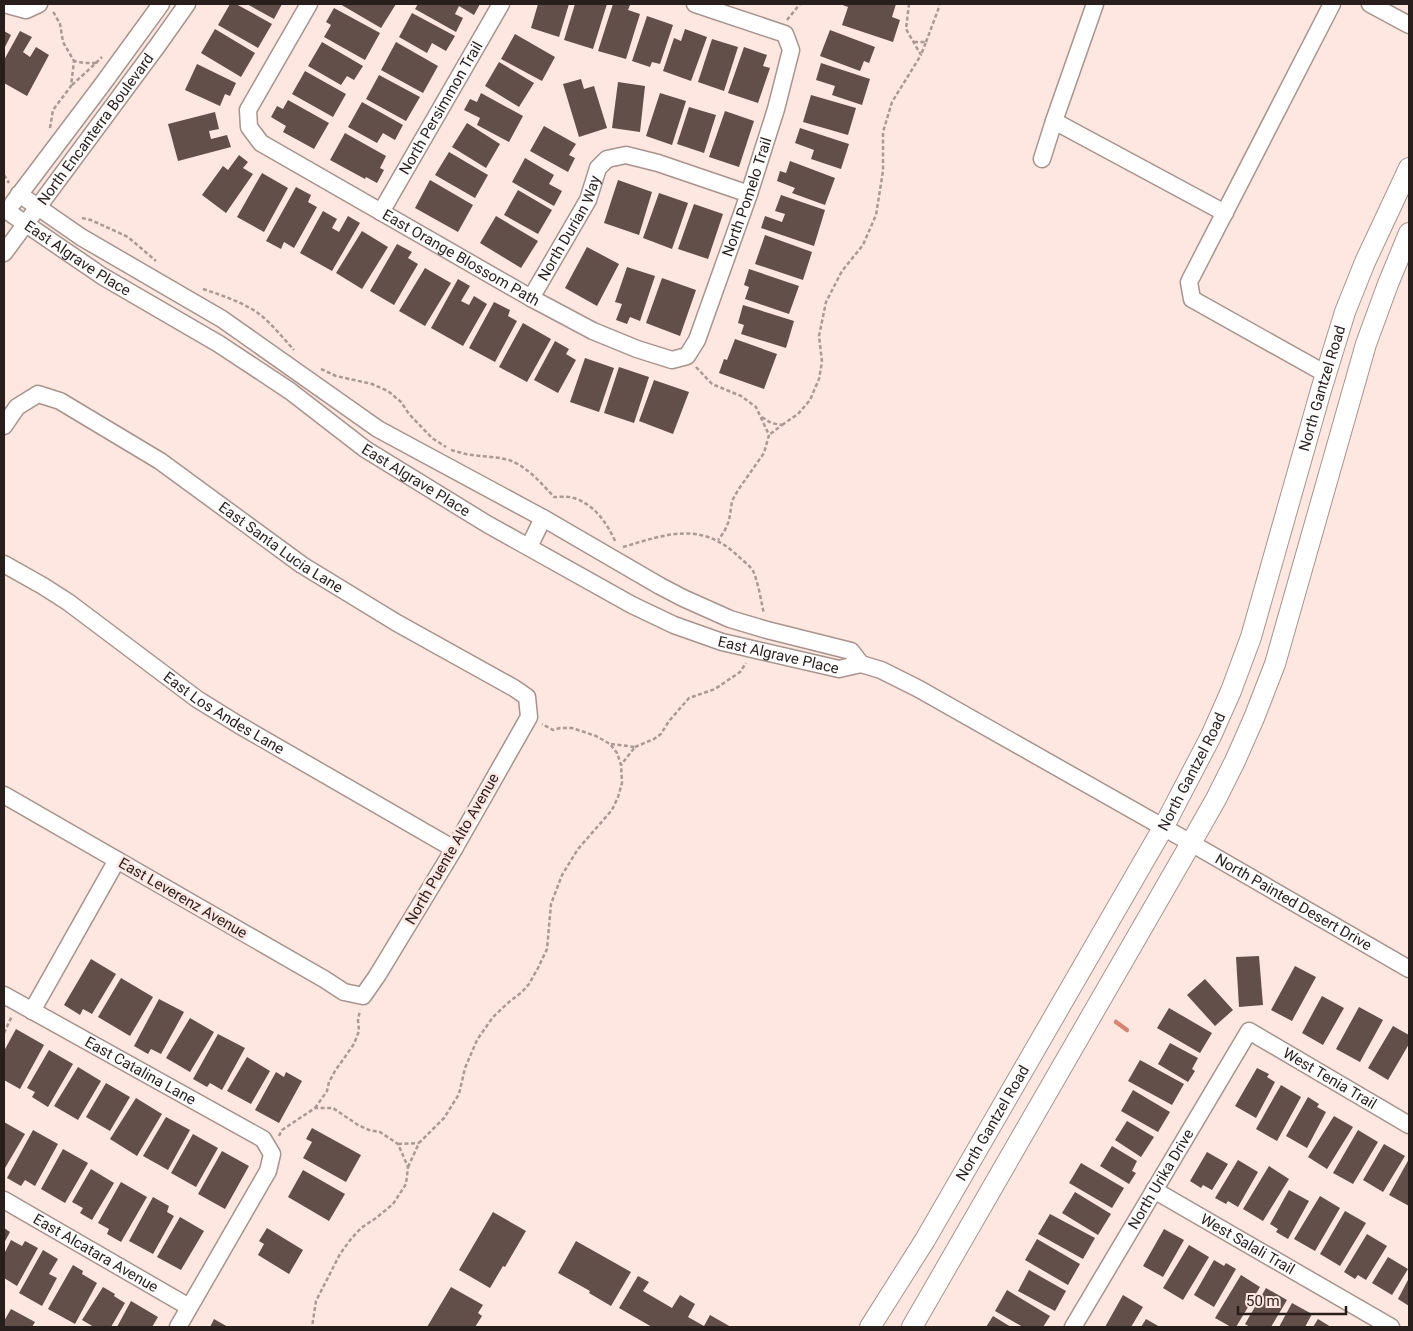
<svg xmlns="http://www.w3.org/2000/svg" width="1413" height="1331" viewBox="0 0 1413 1331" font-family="Roboto,sans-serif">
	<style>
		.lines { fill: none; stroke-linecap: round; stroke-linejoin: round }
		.stream { stroke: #d68571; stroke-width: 4.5 }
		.building { fill: #624f4a }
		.minor-casing { stroke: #a8938d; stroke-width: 19 }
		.major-casing { stroke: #a8938d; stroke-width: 22 }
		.path { stroke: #aa9994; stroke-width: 2.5; stroke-dasharray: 4 2.5; stroke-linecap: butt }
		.minor { stroke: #fff; stroke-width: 16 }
		.major { stroke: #fff; stroke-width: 20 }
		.labels { text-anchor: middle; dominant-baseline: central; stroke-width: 5; stroke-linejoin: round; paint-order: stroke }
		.street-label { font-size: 15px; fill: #281f1d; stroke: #fee7e1 }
	</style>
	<rect width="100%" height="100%" fill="#fee7e1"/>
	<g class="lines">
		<!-- stream -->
		<path class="stream" d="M1116,1022L1127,1030"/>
	</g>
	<!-- building -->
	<g class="building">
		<path d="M230,4H236L272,24L258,48L218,25Z"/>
		<path d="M247,4H282L274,19Z"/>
		<path d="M340,4H396L381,28Z"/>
		<path d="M418,4H480L474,15L459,6L455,14L463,18L456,32L415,9Z"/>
		<path d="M538,4H569L559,37L531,28Z"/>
		<path d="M575,4H607L593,49L564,40Z"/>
		<path d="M613,4H625L630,5L628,10L640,14L626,59L598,51Z"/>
		<path d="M840,4H896L892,17L900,20L893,42L842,25L848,7Z"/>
		<path d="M334,8L380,33L365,60L324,37L331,25L326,22Z"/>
		<path d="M412,13L455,36L446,51L432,43L427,53L399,37Z"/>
		<path d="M647,16L673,25L660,64L652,62L650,67L632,61Z"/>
		<path d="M215,29L255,53L241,77L201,53Z"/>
		<path d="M685,29L707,37L691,81L663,71L674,38L681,41Z"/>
		<path d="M830,30L875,47L869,63L864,61L860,71L820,56Z"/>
		<path d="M4,31L11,35L4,49Z"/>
		<path d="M20,31L32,37L23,52L30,57L36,47L49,55L27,96L4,83V60Z"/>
		<path d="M515,34L555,57L542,81L501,59Z"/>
		<path d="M712,39L738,47L724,91L698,82Z"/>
		<path d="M322,42L363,66L354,80L347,76L341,85L308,66Z"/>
		<path d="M396,42L438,66L423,93L381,70Z"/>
		<path d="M744,47L767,55L763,66L770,68L758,103L728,93Z"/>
		<path d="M499,62L534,83L519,107L485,86Z"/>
		<path d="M821,63L870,79L862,105L832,95L835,86L816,80Z"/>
		<path d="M197,64L236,83L230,96L225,94L220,106L185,90Z"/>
		<path d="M305,71L346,94L333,117L292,94Z"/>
		<path d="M379,75L420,97L406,121L366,99Z"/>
		<path d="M581,79L584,89L594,86L607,128L579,137L563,84Z"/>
		<path d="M618,82L645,86L640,132L612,128Z"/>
		<path d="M481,93L523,116L509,142L477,125L480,118L464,110L470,99L477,102Z"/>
		<path d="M660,93L686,101L672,145L646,136Z"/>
		<path d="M811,95L856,108L848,135L803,122Z"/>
		<path d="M288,100L329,123L314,149L283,132L286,126L271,117L277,106L283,109Z"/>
		<path d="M362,102L403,125L395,140L383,133L377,143L348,127Z"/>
		<path d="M689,107L716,115L704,153L677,144Z"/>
		<path d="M725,111L754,121L739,167L709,157Z"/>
		<path d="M215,112L219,129L209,131L211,139L227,135L231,147L178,161L168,124Z"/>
		<path d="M467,123L500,144L486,168L452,147Z"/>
		<path d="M544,126L576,144L569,155L575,158L568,172L530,151Z"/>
		<path d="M800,128L849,144L841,169L811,159L814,150L795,143Z"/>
		<path d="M345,133L386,156L380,168L384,170L377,183L366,177L365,179L330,160Z"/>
		<path d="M449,152L488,175L475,198L435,175Z"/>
		<path d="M239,155L248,162L243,168L253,174L226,213L202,195L223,166L228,170Z"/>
		<path d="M525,158L554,175L549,184L562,191L554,206L512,182Z"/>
		<path d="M790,161L835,178L825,205L792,193L795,188L777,181L780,171L786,173Z"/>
		<path d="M262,173L288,188L264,232L237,217Z"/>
		<path d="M430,180L473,205L458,232L415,208Z"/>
		<path d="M618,180L652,192L639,235L604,223Z"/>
		<path d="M296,187L311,195L308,202L317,207L294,248L284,242L281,249L266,241Z"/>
		<path d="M518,190L552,210L538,234L504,215Z"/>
		<path d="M659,193L688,203L672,249L643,238Z"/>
		<path d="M781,195L825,210L814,246L761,228L765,216L782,222L785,214L775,211Z"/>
		<path d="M694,204L723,214L708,259L678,249Z"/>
		<path d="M323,211L337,219L332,228L339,232L348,216L360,223L332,271L300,253Z"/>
		<path d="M496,216L538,241L521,268L480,243Z"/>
		<path d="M362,231L388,247L362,289L336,273Z"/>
		<path d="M765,235L812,252L803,280L755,264Z"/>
		<path d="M397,244L412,252L408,258L418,264L394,305L370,291Z"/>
		<path d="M587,247L619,264L597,306L565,288Z"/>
		<path d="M627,267L655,276L640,321L630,317L627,324L616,320L622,304L615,302Z"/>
		<path d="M425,268L451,283L425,326L399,311Z"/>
		<path d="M749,269L799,286L789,314L745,299L749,287L744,285Z"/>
		<path d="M662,278L696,290L680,336L646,323Z"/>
		<path d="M458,279L470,286L461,301L469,305L474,296L487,304L463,346L431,328Z"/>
		<path d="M494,302L510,310L508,316L517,321L495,362L469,348Z"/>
		<path d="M743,305L794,321L786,348L741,334L744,325L738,323Z"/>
		<path d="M523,323L551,339L527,382L499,367Z"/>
		<path d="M735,339L777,354L764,389L719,373L724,359L727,360Z"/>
		<path d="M555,341L569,349L566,354L576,360L558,393L534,380Z"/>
		<path d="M585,358L614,368L599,412L570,402Z"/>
		<path d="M619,367L649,377L634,423L604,413Z"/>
		<path d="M654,380L689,392L673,434L639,421Z"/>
		<path d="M1259,956L1263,1005L1239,1007L1236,957Z"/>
		<path d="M91,959L116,974L92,1014L83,1009L80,1015L64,1005Z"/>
		<path d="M1295,966L1316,977L1292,1021L1271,1010Z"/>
		<path d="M121,978L153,997L130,1036L98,1017Z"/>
		<path d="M1205,979L1233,1010L1215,1026L1187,995Z"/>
		<path d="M1322,996L1344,1008L1323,1045L1302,1033Z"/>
		<path d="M159,999L184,1012L161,1054L151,1049L148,1054L134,1046Z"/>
		<path d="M1359,1007L1383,1020L1360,1062L1336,1049Z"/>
		<path d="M1169,1008L1212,1033L1200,1053L1157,1028Z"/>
		<path d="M190,1018L214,1032L190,1072L166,1058Z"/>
		<path d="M1393,1026L1409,1035V1044L1388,1080L1368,1068Z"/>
		<path d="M16,1029L44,1045L20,1089L4,1080V1051Z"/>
		<path d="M218,1034L245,1048L222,1090L210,1083L207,1087L193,1079Z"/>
		<path d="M1170,1043L1198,1058L1192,1069L1195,1071L1188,1082L1158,1064Z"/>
		<path d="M49,1050L73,1064L48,1107L32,1097L35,1092L27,1088Z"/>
		<path d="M247,1057L270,1071L251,1104L227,1091Z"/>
		<path d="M1140,1060L1184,1084L1172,1105L1128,1081Z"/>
		<path d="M78,1067L101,1081L78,1120L54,1106Z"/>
		<path d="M1257,1068L1269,1074L1267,1077L1275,1082L1256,1118L1235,1106Z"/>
		<path d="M276,1072L284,1077L286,1072L302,1081L279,1123L255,1110Z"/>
		<path d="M106,1083L130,1097L110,1131L86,1117Z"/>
		<path d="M1281,1085L1301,1097L1277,1141L1256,1129Z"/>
		<path d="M1133,1090L1170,1112L1158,1132L1121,1111Z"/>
		<path d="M1308,1097L1319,1104L1317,1107L1326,1112L1307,1148L1286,1136Z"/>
		<path d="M136,1098L162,1114L137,1156L110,1139Z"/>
		<path d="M1334,1116L1353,1127L1327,1169L1308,1157Z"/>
		<path d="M166,1117L190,1130L168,1170L143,1156Z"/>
		<path d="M1127,1121L1154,1137L1141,1157L1115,1140Z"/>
		<path d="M4,1122L25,1134L5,1168L4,1167Z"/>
		<path d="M312,1128L361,1155L346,1182L303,1158L312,1142L306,1139Z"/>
		<path d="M33,1130L58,1144L35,1186L25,1180L21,1186L7,1178Z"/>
		<path d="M1358,1130L1378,1142L1353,1184L1333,1173Z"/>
		<path d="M193,1134L218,1148L196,1187L171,1173Z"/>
		<path d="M1384,1144L1405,1156L1383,1192L1363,1180Z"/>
		<path d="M1112,1146L1137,1161L1132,1171L1136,1173L1129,1184L1100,1166Z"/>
		<path d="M63,1149L88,1163L65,1203L41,1189Z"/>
		<path d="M222,1151L249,1166L225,1209L198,1194Z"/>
		<path d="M1207,1152L1228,1164L1212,1190L1203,1185L1201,1188L1190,1181Z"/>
		<path d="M1409,1159V1206L1389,1195Z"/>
		<path d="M1238,1160L1258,1172L1238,1207L1228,1201L1226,1204L1215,1198Z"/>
		<path d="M1081,1163L1124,1188L1112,1208L1069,1183Z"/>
		<path d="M1269,1166L1289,1179L1263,1221L1243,1209Z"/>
		<path d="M91,1169L114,1183L92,1220L80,1213L83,1208L72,1202Z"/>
		<path d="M303,1170L345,1194L329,1221L288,1197Z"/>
		<path d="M121,1182L147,1197L121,1242L107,1234L109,1229L98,1223Z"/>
		<path d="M1289,1190L1309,1201L1288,1239L1276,1232L1278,1229L1270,1224Z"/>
		<path d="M1075,1192L1111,1214L1098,1235L1062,1213Z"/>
		<path d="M1320,1196L1340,1208L1315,1251L1294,1239Z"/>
		<path d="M153,1197L169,1206L167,1212L174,1216L153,1254L129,1241Z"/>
		<path d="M1345,1211L1366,1223L1340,1266L1320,1254Z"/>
		<path d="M493,1212L526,1231L505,1267L503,1266L490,1288L459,1270Z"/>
		<path d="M1050,1214L1095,1238L1083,1259L1038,1234Z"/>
		<path d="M180,1217L204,1231L181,1270L157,1257Z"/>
		<path d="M4,1228L10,1232L4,1243Z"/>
		<path d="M267,1228L303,1250L289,1274L258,1255L264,1244L259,1241Z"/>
		<path d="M1164,1229L1184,1240L1163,1277L1143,1266Z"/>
		<path d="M1367,1234L1387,1246L1366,1280L1358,1275L1355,1279L1344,1272Z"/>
		<path d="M1037,1239L1080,1264L1068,1285L1025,1260Z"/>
		<path d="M11,1240L22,1246L25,1241L38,1248L17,1286L4,1278V1254Z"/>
		<path d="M576,1241L631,1272L611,1306L589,1293L590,1291L558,1273Z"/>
		<path d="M1189,1245L1209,1257L1183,1300L1163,1288Z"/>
		<path d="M43,1250L58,1259L49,1274L57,1278L42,1306L19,1293Z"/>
		<path d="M1388,1257L1408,1269L1392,1295L1372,1283Z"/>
		<path d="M1214,1260L1224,1266L1226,1263L1236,1269L1214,1307L1194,1295Z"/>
		<path d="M73,1265L83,1271L82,1274L97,1283L75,1324L48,1309Z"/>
		<path d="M1029,1270L1066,1291L1055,1311L1018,1291Z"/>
		<path d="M1241,1275L1260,1287L1236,1327H1231L1215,1318Z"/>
		<path d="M638,1276L649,1282L643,1291L672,1308L680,1295L695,1304L688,1317L704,1326L710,1315L731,1327H652L619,1308Z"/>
		<path d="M1409,1278V1306L1398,1299Z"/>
		<path d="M103,1287L115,1294L114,1296L125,1303L111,1327H94L82,1320Z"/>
		<path d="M451,1287L483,1305L478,1313L482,1316L475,1327H427Z"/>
		<path d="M1266,1288L1287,1300L1271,1327H1250L1245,1324Z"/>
		<path d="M1007,1290L1050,1316L1043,1327H1023L995,1311Z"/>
		<path d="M1123,1295L1143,1307L1131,1327H1105Z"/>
		<path d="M131,1301L158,1317L152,1327H117Z"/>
		<path d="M1292,1303L1312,1314L1305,1327H1279Z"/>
		<path d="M11,1309L35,1322L32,1327H4V1321Z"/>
		<path d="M993,1316L1011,1327H986Z"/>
		<path d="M214,1319L228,1327H210Z"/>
		<path d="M1146,1319L1160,1327H1141Z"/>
		<path d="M1318,1319L1331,1327H1313Z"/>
	</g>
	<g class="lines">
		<!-- minor casing -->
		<g class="minor-casing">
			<g id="minor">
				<path d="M4,4L26,10L39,4"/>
				<path id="s1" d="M309,4L248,110L249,127L261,143L531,298L593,331L637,349L672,360L687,356L697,340L749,194L776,109L791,50L785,34L695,4"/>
				<path d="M1370,4L1409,25"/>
				<path d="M1054,121L1225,213"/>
				<path d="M1042,159L1054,121L1095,4"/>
				<path d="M19,194L81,237L222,319L378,429L543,518L660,586L683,598L730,619L767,630L851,651L861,664"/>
				<path d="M13,203L102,85L161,4"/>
				<path id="s2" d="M7,211L102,276L219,344L290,391L365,449L487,524L632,605L674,625L722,642L839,669L861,664L881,670L919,689L1191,843L1409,969"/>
				<path id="s3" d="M381,212L501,4"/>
				<path id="s4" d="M4,253L158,45L187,4"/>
				<path id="s5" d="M531,298L588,200L598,168L607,159L626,155L658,163L749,194"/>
				<path d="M1326,374L1192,299L1189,282L1332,4"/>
				<path id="s6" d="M4,426L17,407L38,394L60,401L160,461L302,565L397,623L514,688L527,697L529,717L454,849L377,976L363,996L344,992L324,979L4,795"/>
				<path d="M529,547L543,518"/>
				<path id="s7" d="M4,564L43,586L68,602L197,699L239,725L454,849"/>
				<path id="s8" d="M4,995L263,1139L272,1154L268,1171L178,1327"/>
				<path d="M32,1011L117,860"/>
				<path id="s9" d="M1154,1190L1391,1327"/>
				<path id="s10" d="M4,1200L189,1307"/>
				<path id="s11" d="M1073,1327L1249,1031L1409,1125"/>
			</g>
		</g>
		<!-- major casing -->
		<g class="major-casing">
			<g id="major">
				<path id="s12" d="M870,1327L925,1240L1163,828L1211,736L1231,691L1251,637L1321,390L1345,312L1365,262L1409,168"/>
				<path d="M912,1327L1191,843L1216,799L1235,761L1254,718L1275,664L1366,344L1388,284L1409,233"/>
			</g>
		</g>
		<!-- path -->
		<g class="path">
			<path d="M787,20L800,4"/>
			<path d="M914,42H926L921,55"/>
			<path d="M926,42L938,10L939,4"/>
			<path d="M96,63L102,57"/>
			<path d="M72,85L96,63H85L74,61"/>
			<path d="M50,128L53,110L71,86L74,61L63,42L60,24L54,13L51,11"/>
			<path d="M4,175L9,183"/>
			<path d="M82,218L91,220L128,237L156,261"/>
			<path d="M203,289C221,295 239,301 255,311C270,321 282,337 294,350"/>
			<path d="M696,367L712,384L741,396L756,407L769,435L764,453L738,490L732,501L729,521L724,532L718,540"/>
			<path d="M321,369L336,376L372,384L388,391L401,402L409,414L432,438L446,447"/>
			<path d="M762,417L771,423L782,425L769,435"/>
			<path d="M782,425L798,414L810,400L819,379L822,362L819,336L826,302L842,271L863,245L876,215L883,171V132L892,102L921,55L906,29L909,4"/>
			<path d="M451,450C456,451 461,453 466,454C480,457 495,456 509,460C528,467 541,483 554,497C560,497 568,496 574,498C595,505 607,523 616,543"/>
			<path d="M623,547C667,534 701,521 738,556C743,561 752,567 754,573C759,586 761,601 764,614"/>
			<path d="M611,744L635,747L621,765"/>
			<path d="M635,747L654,739L661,734L669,721L689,698L715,689L740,672L746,663"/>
			<path d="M4,1033L12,1016"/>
			<path d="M315,1108L327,1091L329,1082L335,1071L354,1044L359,1031L358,1020L360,1010"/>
			<path d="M279,1136L282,1130L315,1108H333L358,1125L369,1130L380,1132L398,1144L408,1167L406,1184L393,1204L376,1218L361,1228L351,1239L340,1254L316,1301L312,1327"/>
			<path d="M398,1144L419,1143"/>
			<path d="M408,1167L419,1143L444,1118L459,1094L465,1068L477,1040L493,1017L509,1002L522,992L529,984L538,968L547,949L551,904L562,875L578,849L612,810L618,797L622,783L621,765L617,753L610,744L596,736L572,728H560L553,730L542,724"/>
		</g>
		<!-- minor -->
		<use href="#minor" class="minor"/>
		<!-- major -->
		<use href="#major" class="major"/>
	</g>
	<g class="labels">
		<!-- street labels -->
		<g class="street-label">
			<text stroke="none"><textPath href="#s3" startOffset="120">North Persimmon Trail</textPath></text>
			<text stroke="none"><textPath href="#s4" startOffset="154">North Encanterra Boulevard</textPath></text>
			<text stroke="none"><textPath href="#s1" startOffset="811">North Pomelo Trail</textPath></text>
			<text stroke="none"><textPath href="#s5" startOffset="80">North Durian Way</textPath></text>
			<text stroke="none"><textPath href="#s2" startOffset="85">East Algrave Place</textPath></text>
			<text stroke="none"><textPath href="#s1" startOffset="390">East Orange Blossom Path</textPath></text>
			<text stroke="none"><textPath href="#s12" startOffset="1048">North Gantzel Road</textPath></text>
			<text stroke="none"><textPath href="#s2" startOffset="490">East Algrave Place</textPath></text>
			<text stroke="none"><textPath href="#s6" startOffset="336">East Santa Lucia Lane</textPath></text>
			<text stroke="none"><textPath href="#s2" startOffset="895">East Algrave Place</textPath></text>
			<text stroke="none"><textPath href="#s7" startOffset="266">East Los Andes Lane</textPath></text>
			<text stroke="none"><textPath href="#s12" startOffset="642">North Gantzel Road</textPath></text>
			<text transform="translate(452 849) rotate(-60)">North Puente Alto Avenue</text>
			<text transform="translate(183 898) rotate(30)">East Leverenz Avenue</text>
			<text stroke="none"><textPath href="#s2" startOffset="1474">North Painted Desert Drive</textPath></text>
			<text stroke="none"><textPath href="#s8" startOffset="156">East Catalina Lane</textPath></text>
			<text stroke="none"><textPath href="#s11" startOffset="438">West Tenia Trail</textPath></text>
			<text stroke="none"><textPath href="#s12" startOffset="238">North Gantzel Road</textPath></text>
			<text stroke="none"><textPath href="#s11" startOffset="172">North Urika Drive</textPath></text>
			<text stroke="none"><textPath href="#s9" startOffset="108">West Salali Trail</textPath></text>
			<text stroke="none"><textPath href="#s10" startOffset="106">East Alcatara Avenue</textPath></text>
		</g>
	</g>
	<!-- border -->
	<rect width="1413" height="1331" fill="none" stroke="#281f1d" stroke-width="10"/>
	<!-- scale -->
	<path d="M1238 1306v8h108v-8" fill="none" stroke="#281f1d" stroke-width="2.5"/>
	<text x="1246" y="1306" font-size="15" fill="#281f1d" stroke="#fee7e1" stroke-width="4" paint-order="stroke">50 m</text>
</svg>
